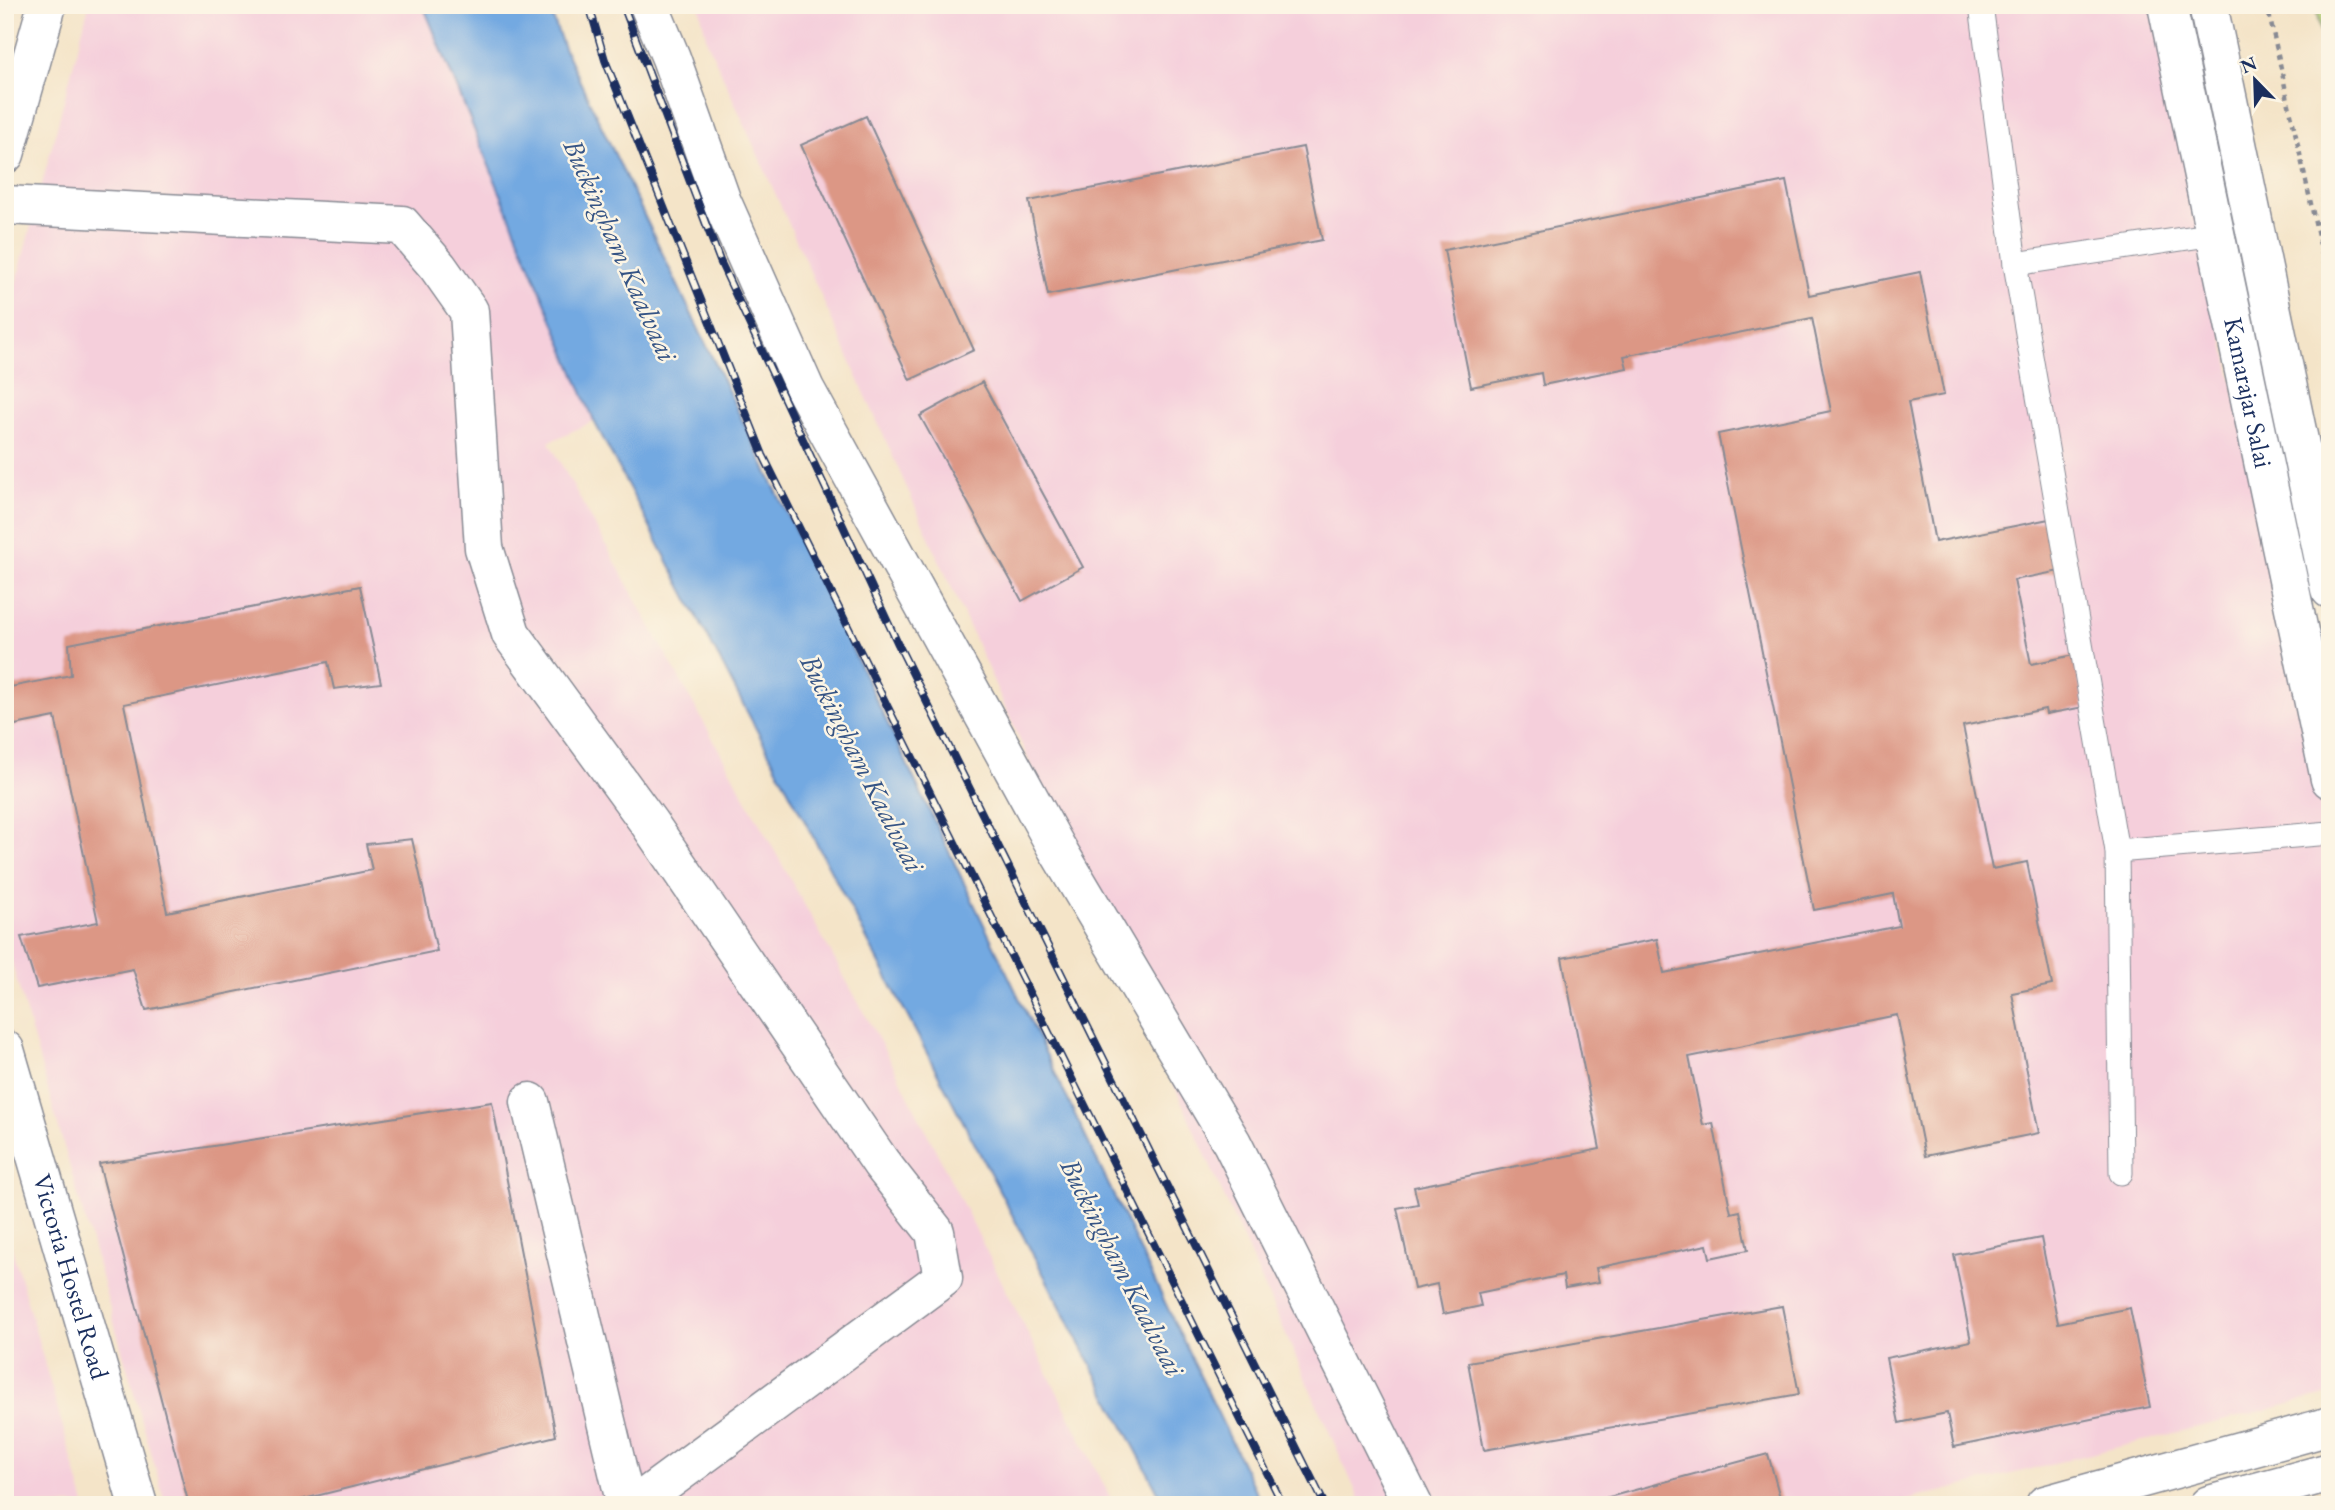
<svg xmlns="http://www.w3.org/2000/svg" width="2335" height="1510" viewBox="0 0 2335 1510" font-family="'EB Garamond',serif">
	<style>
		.built { fill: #f5cfdb }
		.green { fill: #b6cf74; stroke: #687f69; stroke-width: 2 }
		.water { fill: #73a9e1; stroke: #476ca0; stroke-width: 2 }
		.building { fill: #dc9785 }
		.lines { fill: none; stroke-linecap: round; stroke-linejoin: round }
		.service-casing { stroke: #888a93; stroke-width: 25 }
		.minor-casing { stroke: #888a93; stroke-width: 41 }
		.tertiary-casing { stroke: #888a93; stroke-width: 41 }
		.primary-casing { stroke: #888a93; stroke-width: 41 }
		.path { stroke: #888a93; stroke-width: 4.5; stroke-dasharray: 5 5; stroke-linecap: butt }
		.service { stroke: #fff; stroke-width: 23 }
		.minor { stroke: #fff; stroke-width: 38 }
		.tertiary { stroke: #fff; stroke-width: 38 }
		.primary { stroke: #fff; stroke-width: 38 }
		.rail-casing { stroke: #1b2f5e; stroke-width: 8 }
		.rail { stroke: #fcf5e5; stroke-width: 5; stroke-dasharray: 16; stroke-linecap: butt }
		.labels { text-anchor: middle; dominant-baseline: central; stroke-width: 5; stroke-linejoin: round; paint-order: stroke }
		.street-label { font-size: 26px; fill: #1b2f5e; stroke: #fcf5e5 }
		.water-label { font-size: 28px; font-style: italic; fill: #355485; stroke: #fcf5e5 }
	</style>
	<rect width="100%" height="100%" fill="#fcf5e5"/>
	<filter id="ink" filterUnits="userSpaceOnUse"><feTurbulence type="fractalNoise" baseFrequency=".0143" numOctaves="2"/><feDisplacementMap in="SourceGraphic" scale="14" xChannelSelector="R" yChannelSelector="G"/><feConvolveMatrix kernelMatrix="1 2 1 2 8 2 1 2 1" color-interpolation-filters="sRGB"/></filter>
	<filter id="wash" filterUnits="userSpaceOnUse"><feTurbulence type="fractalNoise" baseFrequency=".00686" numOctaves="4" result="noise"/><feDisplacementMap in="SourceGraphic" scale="28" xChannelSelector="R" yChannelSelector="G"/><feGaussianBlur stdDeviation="1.57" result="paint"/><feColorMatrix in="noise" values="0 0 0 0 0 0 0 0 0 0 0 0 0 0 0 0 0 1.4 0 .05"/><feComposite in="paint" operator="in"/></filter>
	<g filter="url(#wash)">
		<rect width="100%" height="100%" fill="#f4e4c8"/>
		<!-- built -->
		<g class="built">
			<path d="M89,5H423L594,421L549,442L894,1067L1114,1505H166L5,939V325Z"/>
			<path d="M699,5H2152L2330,838V1394L1888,1505H1362L707,41Z"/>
			<path d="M5,1224L85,1505H5Z"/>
		</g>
		<!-- green -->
		<path class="green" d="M2315,5H2330V75Z"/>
		<!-- water -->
		<path class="water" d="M423,5H548L564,48L1262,1505H1165L594,421Z"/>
		<g id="blocks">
			<!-- building -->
			<g class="building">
				<path d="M866,116L974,350L910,380L801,145Z"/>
				<path d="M1303,147L1322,240L1048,295L1029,201Z"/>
				<path d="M1786,181L1809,295L1920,272L1944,395L1908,402L1935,542L2049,519L2060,571L2014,580L2031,664L2074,655L2084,707L2046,714L2045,709L1963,726L1992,869L2027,862L2052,985L2012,993L2039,1133L1925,1156L1897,1015L1689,1057L1703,1125L1713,1123L1731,1213L1740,1211L1748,1250L1710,1258L1707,1245L1596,1268L1599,1282L1565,1288L1563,1275L1478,1293L1481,1306L1443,1314L1437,1284L1414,1289L1397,1208L1418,1204L1414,1187L1600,1149L1562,958L1657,939L1664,973L1899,926L1893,894L1814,910L1718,434L1831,411L1812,318L1624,356L1627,368L1543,385L1541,373L1471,387L1444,250Z"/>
				<path d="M982,382L1083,567L1022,601L920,416Z"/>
				<path d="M360,586L381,683L334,689L328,662L124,704L167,912L372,870L366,844L412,839L437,951L146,1010L133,969L37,988L21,937L98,922L55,717L5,727V688L71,675L69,644Z"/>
				<path d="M492,1102L556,1436L280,1505H189L99,1164Z"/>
				<path d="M2041,1238L2058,1323L2130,1308L2150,1407L1954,1447L1947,1413L1899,1423L1886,1358L1971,1341L1954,1255Z"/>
				<path d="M1782,1306L1799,1394L1484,1450L1468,1362Z"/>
				<path d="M1768,1454L1782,1505H1584L1583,1504Z"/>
			</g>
		</g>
	</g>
	<g filter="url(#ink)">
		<use href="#blocks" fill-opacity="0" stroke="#888a93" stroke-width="2"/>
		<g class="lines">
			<!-- service casing -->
			<g class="service-casing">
				<g id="service">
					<path d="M1981,5L2015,264L2117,851L2121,1173"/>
					<path d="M2015,264L2215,234"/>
					<path d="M2117,851L2330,833"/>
				</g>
			</g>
			<!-- minor casing -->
			<g class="minor-casing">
				<g id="minor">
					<path d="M5,154L47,5"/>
					<path d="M5,205L402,225L438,267L469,311L484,548L511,634L649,823L881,1163L935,1232L943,1278L635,1505"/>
					<path id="s1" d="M5,1050L138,1505"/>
					<path d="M530,1102L626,1505"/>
				</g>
			</g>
			<!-- tertiary casing -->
			<g class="tertiary-casing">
				<g id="tertiary">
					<path d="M2045,1505L2330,1426"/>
					<path d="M2209,1505L2330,1472"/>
				</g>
			</g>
			<!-- primary casing -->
			<g class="primary-casing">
				<g id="primary">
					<path d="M649,5L671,58L722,202L805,389L1056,847L1232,1143L1413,1505"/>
					<path id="s2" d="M2167,5L2330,779"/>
					<path d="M2208,5L2330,589"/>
				</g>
			</g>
			<!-- path -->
			<path class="path" d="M2267,5L2330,290"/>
			<!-- service -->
			<use href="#service" class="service"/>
			<!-- minor -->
			<use href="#minor" class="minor"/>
			<!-- tertiary -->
			<use href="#tertiary" class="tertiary"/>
			<!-- primary -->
			<use href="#primary" class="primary"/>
			<!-- rail casing -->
			<g class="rail-casing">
				<g id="rail">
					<path d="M589,5L605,60L763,455L1283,1505"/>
					<path d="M623,5L720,261L898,644L1325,1505"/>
				</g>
			</g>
			<!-- rail -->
			<use href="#rail" class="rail"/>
		</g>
	</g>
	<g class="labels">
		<!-- street labels -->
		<g class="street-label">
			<text stroke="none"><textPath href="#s2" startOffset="396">Kamarajar Salai</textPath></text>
			<text stroke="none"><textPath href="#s1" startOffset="236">Victoria Hostel Road</textPath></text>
		</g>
		<!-- water labels -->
		<g class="water-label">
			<text transform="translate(621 250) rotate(66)">Buckingham Kaalvaai</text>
			<text transform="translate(863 763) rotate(63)">Buckingham Kaalvaai</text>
			<text transform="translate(1123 1267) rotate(63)">Buckingham Kaalvaai</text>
		</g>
	</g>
	<!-- margin -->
	<rect width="2335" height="1510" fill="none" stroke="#fcf5e5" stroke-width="28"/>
	<!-- north arrow -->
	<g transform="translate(2255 80) rotate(337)" stroke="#fcf5e5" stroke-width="5" paint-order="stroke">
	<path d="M0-5L12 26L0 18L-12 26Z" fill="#1b2f5e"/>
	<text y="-10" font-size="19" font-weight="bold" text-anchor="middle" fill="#1b2f5e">N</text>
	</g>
</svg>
